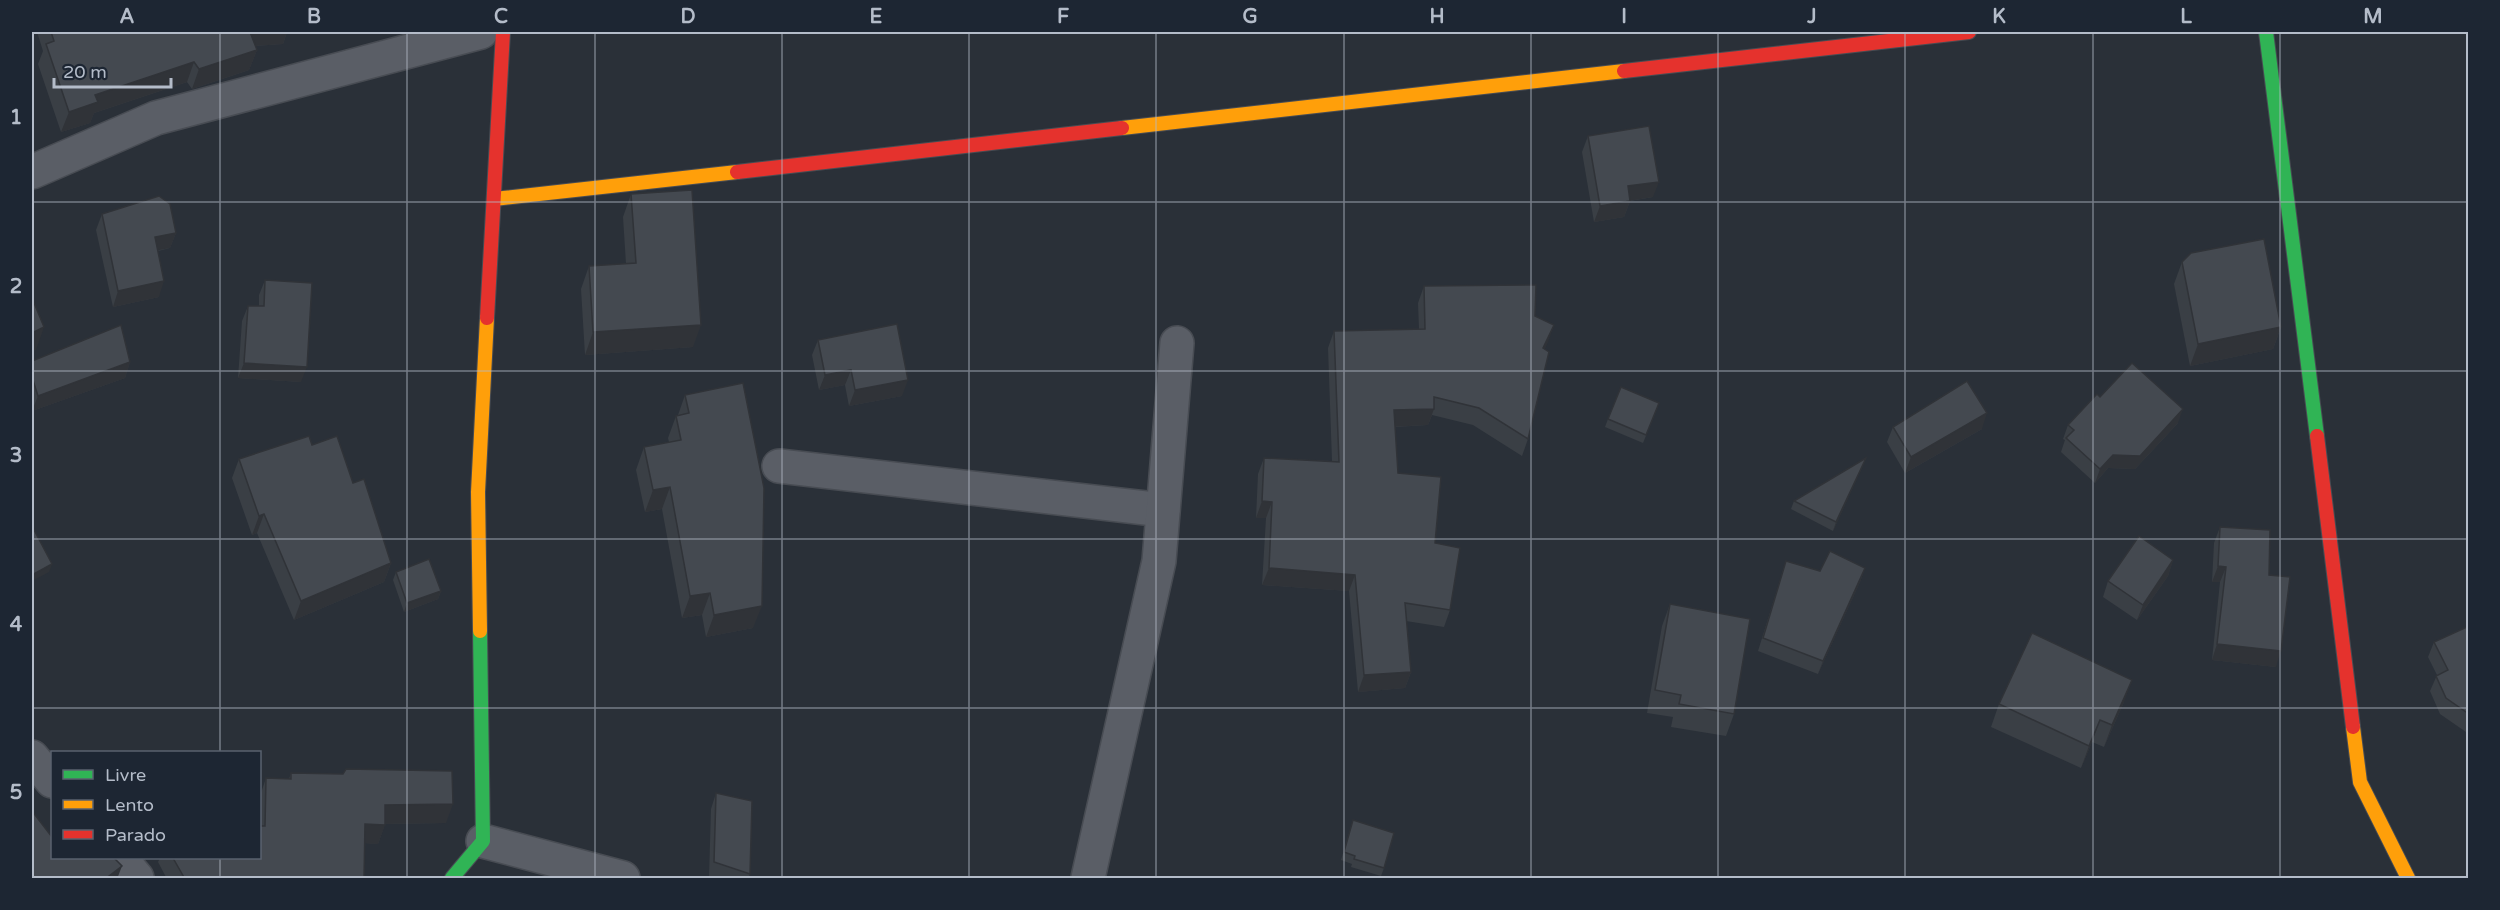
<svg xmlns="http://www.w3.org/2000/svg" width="2500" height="910" viewBox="0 0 2500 910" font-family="'Varela Round',sans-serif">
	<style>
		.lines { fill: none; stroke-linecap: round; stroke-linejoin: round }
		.street-casing { stroke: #484c53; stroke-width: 36 }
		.fast-casing { stroke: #484c53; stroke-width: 16 }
		.slow-casing { stroke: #484c53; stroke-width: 16 }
		.jam-casing { stroke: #484c53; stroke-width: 16 }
		.street { stroke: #5a5e66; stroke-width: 33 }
		.fast { stroke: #30b455; stroke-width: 14 }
		.slow { stroke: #ff9f0a; stroke-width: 14 }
		.jam { stroke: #e5322d; stroke-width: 14 }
		.wall { fill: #3a3f45 }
		.shaded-wall { fill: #303338 }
		.building { fill: #444950; stroke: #303338; stroke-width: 1.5 }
		.grid { fill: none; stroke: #b4bcc9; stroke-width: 1.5; stroke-opacity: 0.55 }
		.neatline { fill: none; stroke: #b4bcc9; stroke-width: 2 }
		.grid-label { font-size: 20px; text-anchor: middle; font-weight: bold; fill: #b4bcc9 }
	</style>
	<rect width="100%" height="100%" fill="#2a3038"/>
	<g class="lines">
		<!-- street casing -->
		<g class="street-casing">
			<g id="street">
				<path d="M32,172L156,118L481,32"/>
				<path d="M779,466L1163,510"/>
				<path d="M32,757L52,781"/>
				<path d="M483,841L623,878"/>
				<path d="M120,858L137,878"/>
				<path d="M1088,878L1159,561L1177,343"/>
			</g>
		</g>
		<!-- fast casing -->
		<g class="fast-casing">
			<g id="fast">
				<path d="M2266,32L2317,436"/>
				<path d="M452,878L483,841L480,631"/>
			</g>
		</g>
		<!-- slow casing -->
		<g class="slow-casing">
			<g id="slow">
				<path d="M1122,128L1624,71"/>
				<path d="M494,199L737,172"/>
				<path d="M480,631L478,492L487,318"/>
				<path d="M2353,727L2360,782L2408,878"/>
			</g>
		</g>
		<!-- jam casing -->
		<g class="jam-casing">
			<g id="jam">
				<path d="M1624,71L1969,32"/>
				<path d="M737,172L1122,128"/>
				<path d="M487,318L503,32"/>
				<path d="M2317,436L2353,727"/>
			</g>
		</g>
		<!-- street -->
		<use href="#street" class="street"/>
		<!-- fast -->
		<use href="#fast" class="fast"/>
		<!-- slow -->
		<use href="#slow" class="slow"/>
		<!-- jam -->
		<use href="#jam" class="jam"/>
	</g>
	<!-- wall -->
	<g class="wall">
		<path d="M37,32H287L283,44L255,46L257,50L249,70L192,89L187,82L94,113L90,123L61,132L38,64L43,51Z"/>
		<path d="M1588,136L1653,197L1630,201L1624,217L1594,222L1582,152Z"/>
		<path d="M631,194L693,347L585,355L581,289L589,266L626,264L623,217Z"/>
		<path d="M102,214L176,233L170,248L158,251L159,297L113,307L96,230Z"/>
		<path d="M2182,262L2281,327L2273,349L2190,366L2174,284Z"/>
		<path d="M265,280L301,382L238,378L242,321L248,306H259V295Z"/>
		<path d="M1424,286L1535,316L1554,325L1544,349L1528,439L1522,456L1473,425L1432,415L1428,425L1395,427L1398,473L1435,543L1450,610L1444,627L1406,621L1411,672L1405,688L1358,692L1349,591L1262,585L1266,518H1256L1258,474L1264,458L1332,461L1328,348L1334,331L1419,329L1418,303Z"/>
		<path d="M818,340L902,396L849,406L845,385L819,390L812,355Z"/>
		<path d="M32,361L130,362L125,378L32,411Z"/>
		<path d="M685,395L753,628L706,637L702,615L682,618L662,509L645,512L636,470L644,447L669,442L668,438L676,416L678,415Z"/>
		<path d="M2100,397L2178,423L2135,469L2108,468L2095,483L2061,452L2065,440L2063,439L2068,425Z"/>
		<path d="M1656,411L1643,443L1605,427L1608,419Z"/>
		<path d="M1893,427L1982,429L1905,473L1887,442Z"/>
		<path d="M1866,458L1833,531L1791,509L1794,501Z"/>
		<path d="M239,459L353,483L391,563L384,582L294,620L257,533L252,535L232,478Z"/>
		<path d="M2220,527L2269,575L2276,667L2212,660L2220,582H2212L2214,543Z"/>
		<path d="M2173,560L2168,576L2137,620L2103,597L2108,581Z"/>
		<path d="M1786,561L1820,571L1865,568L1860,582L1818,674L1758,651Z"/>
		<path d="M396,572L441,591L438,599L404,612L393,580Z"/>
		<path d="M1670,604L1734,714L1726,736L1671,727L1673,717L1647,713L1662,626Z"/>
		<path d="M2469,626V731L2466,732L2440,714L2430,691L2437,675L2428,657L2434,642Z"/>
		<path d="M2124,702L2104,747L2092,742L2081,768L1991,727L1999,704Z"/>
		<path d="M291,773L446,823L385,824L378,844L365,843L364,879H167L158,862L160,858H260V796L266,778L289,779Z"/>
		<path d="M716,793L750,874L748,879H712L709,878L711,809Z"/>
		<path d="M1353,820L1384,868L1381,876L1351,867L1352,864L1341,860Z"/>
	</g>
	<!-- shaded-wall -->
	<g class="shaded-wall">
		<path d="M247,32H287L283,44L241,47Z"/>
		<path d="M257,50L249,70L192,89L199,69Z"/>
		<path d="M194,62L187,82L94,113L90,123L61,132L69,112L95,95Z"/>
		<path d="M1659,182L1653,197L1622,202L1628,186Z"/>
		<path d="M1630,201L1624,217L1594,222L1600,206Z"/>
		<path d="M176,233L170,248L149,252L155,237Z"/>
		<path d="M164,281L159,297L113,307L118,291Z"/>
		<path d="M701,325L693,347L585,355L593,332Z"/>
		<path d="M1554,325L1548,342L1537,365L1543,348Z"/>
		<path d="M44,327L36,350L32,351V333Z"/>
		<path d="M2281,327L2273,349L2190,366L2198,344Z"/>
		<path d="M130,362L125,378L32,411L38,396Z"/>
		<path d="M244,363L307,367L301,382L238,378Z"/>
		<path d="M851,370L845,385L819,390L825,375Z"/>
		<path d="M908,380L902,396L849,406L855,390Z"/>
		<path d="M1434,409L1428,425L1388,427L1394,410Z"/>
		<path d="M2183,409L2178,423L2135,469L2108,468L2095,483L2100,469L2113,455Z"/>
		<path d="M1987,413L1982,429L1905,473L1911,457Z"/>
		<path d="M1866,458L1863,466L1833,531L1836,522Z"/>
		<path d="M670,487L662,509L645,512L653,490Z"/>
		<path d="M1262,501L1272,502L1266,518H1256Z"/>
		<path d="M264,514L257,533L252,535L259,516Z"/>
		<path d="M2173,560L2168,576L2137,620L2143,605Z"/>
		<path d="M391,563L384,582L294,620L301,601Z"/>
		<path d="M52,564L49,572L32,581V575Z"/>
		<path d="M2218,566L2226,567L2220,582H2212Z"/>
		<path d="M1269,568L1355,575L1349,591L1262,585Z"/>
		<path d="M1865,568L1860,582L1818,674L1823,661Z"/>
		<path d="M441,591L438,599L404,612L407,603Z"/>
		<path d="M710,593L702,615L682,618L690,596Z"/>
		<path d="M762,606L753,628L706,637L714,615Z"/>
		<path d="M2217,644L2281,651L2276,667L2212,660Z"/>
		<path d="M1411,672L1405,688L1358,692L1364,675Z"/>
		<path d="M2132,680L2124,702L2104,747L2112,725Z"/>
		<path d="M2100,720L2092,742L2081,768L2089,746Z"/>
		<path d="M453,804L446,823L379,824L385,805Z"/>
		<path d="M365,824L385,825L378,844L358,843Z"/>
		<path d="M122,866L117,879H105Z"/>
	</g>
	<!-- building -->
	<g class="building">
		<path d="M51,32H250L257,50L199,69L194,62L95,95L98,102L69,112L46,44L54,41Z"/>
		<path d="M1649,126L1659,182L1628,186L1630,201L1600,206L1588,136Z"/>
		<path d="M692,190L701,325L593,332L589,266L636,263L631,194Z"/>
		<path d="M159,196L170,204L176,233L155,237L164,281L118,291L102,214Z"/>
		<path d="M2264,239L2281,327L2198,344L2182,262L2191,253Z"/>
		<path d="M265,280L312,283L307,367L244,363L248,306H264Z"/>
		<path d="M1536,285L1535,316L1554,325L1543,348L1549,352L1528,439L1479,408L1434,397V409L1394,410L1398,473L1441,477L1435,543L1460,548L1450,610L1405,603L1411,672L1364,675L1355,575L1269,568L1272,502L1262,501L1264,458L1339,462L1334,331L1425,329L1424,286Z"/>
		<path d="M32,298L44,327L32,333Z"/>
		<path d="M897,324L908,380L855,390L851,370L825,375L818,340Z"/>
		<path d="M121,325L130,362L38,396L32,377V361Z"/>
		<path d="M2132,363L2183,409L2140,456L2113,455L2100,469L2066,438L2074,430L2068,425L2097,394L2100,397Z"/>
		<path d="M1967,381L1987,413L1911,457L1893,427Z"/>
		<path d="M743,383L764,488L762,606L714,615L710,593L690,596L670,487L653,490L644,447L681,440L676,416L689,413L685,395Z"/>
		<path d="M1621,387L1659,403L1646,435L1608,419Z"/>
		<path d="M309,436L312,445L337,436L353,483L364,479L391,563L301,601L264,514L259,516L239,459Z"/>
		<path d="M1866,458L1836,522L1794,501Z"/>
		<path d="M2220,527L2270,530L2269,575L2290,577L2281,651L2217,644L2226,567L2218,566Z"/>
		<path d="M32,528H33L52,564L32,575Z"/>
		<path d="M2139,536L2173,560L2143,605L2108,581Z"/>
		<path d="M1830,551L1865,568L1823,661L1763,638L1786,561L1820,571Z"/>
		<path d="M429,559L441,591L407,603L396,572Z"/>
		<path d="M1670,604L1750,619L1734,714L1679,704L1681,695L1655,690Z"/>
		<path d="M2469,626V714L2446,698L2436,676L2448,670L2434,642Z"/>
		<path d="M2032,633L2132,680L2112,725L2100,720L2089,746L1999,704Z"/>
		<path d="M346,769L452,771L453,804L385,805V825L365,824L364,879H185L173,858H260V826H265L266,778L291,779V773L343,774Z"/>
		<path d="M716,793L752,801L750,874L714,862Z"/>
		<path d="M32,811L52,837V858H114L122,866L105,879H32Z"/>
		<path d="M1353,820L1394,833L1384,868L1354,859L1355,856L1344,852Z"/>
	</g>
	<!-- grid -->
	<path class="grid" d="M220,32V752M407,32V878M595,32V878M782,32V878M969,32V878M1156,32V878M1344,32V878M1531,32V878M1718,32V878M1905,32V878M2093,32V878M2280,32V878M32,202H2468M32,371H2468M32,539H2468M32,708H2468M220,858V878"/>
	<!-- border -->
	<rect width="2500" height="910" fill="none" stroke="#1d2633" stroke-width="66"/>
	<!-- legend -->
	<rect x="51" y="751" width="210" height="108" fill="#1d2633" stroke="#59626f" stroke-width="1.5"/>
	<rect x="63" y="770" width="30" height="9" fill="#30b455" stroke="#59626f" stroke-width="1.5"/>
	<text x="105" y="781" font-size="18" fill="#b4bcc9">Livre</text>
	<rect x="63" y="800" width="30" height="9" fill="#ff9f0a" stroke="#59626f" stroke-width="1.5"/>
	<text x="105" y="811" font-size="18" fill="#b4bcc9">Lento</text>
	<rect x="63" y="830" width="30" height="9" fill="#e5322d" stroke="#59626f" stroke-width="1.5"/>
	<text x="105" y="841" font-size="18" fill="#b4bcc9">Parado</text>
	<!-- scale -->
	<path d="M54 78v9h117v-9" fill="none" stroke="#b4bcc9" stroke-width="3"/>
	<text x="63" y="78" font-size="18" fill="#b4bcc9" stroke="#1d2633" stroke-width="4.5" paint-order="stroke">20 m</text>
	<rect x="33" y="33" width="2434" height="844" class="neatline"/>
	<g class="grid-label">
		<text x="127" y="23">A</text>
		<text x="314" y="23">B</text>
		<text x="501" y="23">C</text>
		<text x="688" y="23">D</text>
		<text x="876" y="23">E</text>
		<text x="1063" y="23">F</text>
		<text x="1250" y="23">G</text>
		<text x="1437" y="23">H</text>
		<text x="1624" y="23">I</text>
		<text x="1812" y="23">J</text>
		<text x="1999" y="23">K</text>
		<text x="2186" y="23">L</text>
		<text x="2373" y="23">M</text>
		<text x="16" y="124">1</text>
		<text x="16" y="293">2</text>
		<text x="16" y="462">3</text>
		<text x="16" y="631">4</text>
		<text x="16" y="799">5</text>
	</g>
</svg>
